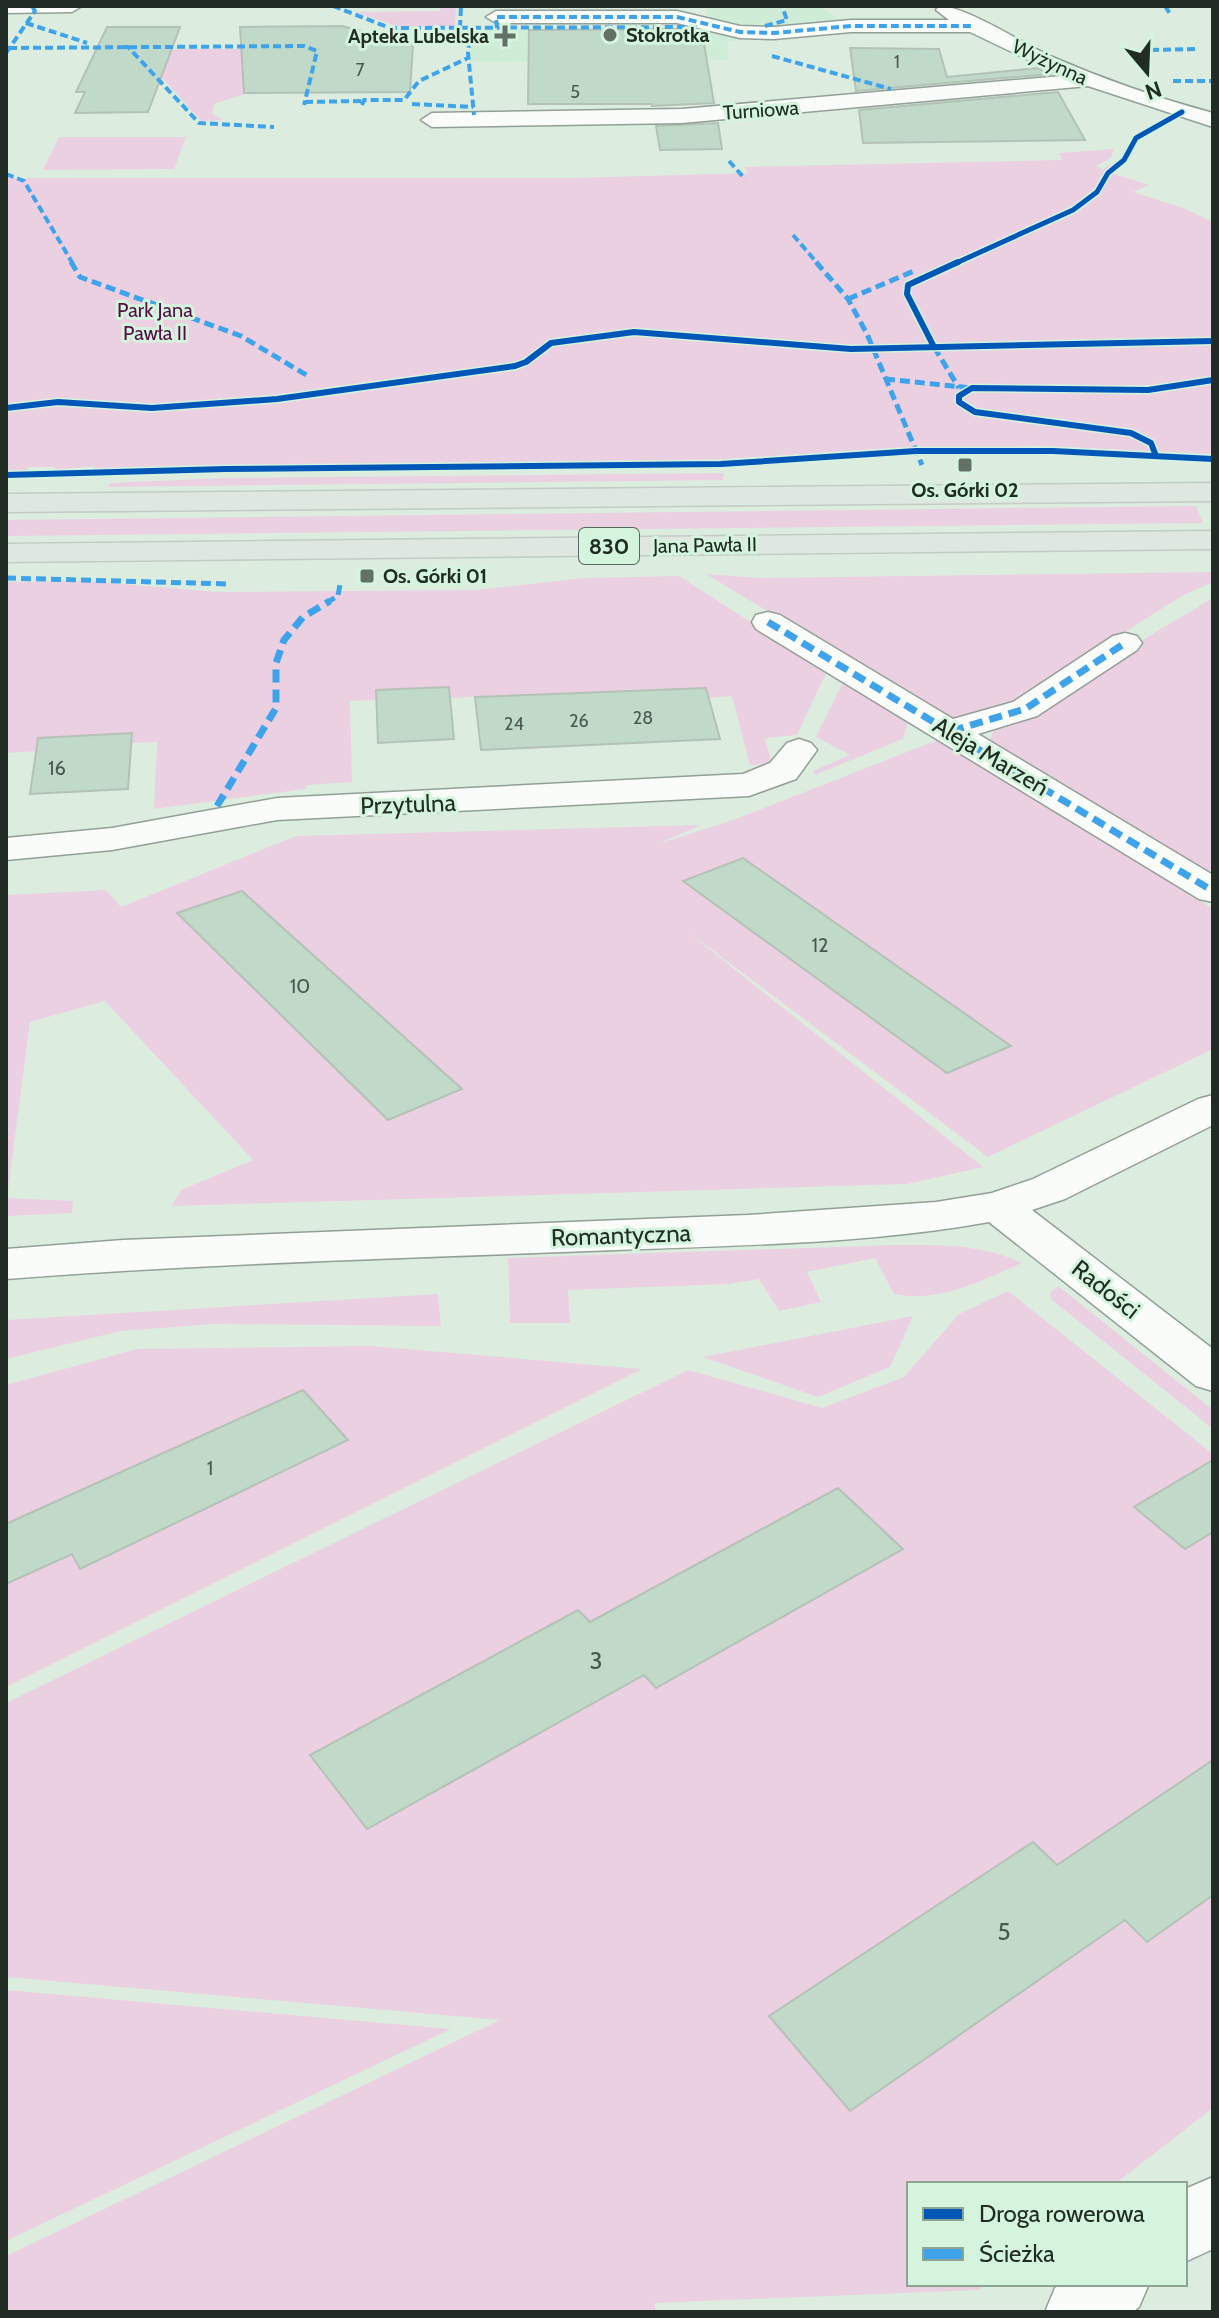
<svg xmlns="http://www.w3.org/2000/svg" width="1219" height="2318" viewBox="0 0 1219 2318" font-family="Cabin,sans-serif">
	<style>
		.built { fill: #cfecd7 }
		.green { fill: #ebd0e2 }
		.building { fill: #c1d9c8; stroke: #b4c1b7; stroke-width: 2 }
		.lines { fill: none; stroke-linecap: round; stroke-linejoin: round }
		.pedestrian-casing { stroke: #929f96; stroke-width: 3 }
		.minor-casing { stroke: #929f96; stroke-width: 3 }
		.primary-casing { stroke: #c2cbc4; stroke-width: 3 }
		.pedestrian { fill: #fafcfa; fill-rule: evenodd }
		.minor { fill: #fafcfa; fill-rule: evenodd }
		.primary { fill: #dee8e1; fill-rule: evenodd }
		.quiet-far2 { stroke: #3ea3eb; stroke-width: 4; stroke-dasharray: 8 4; stroke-linecap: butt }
		.quiet-far1 { stroke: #3ea3eb; stroke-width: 5; stroke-dasharray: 10 5; stroke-linecap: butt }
		.quiet { stroke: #3ea3eb; stroke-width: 7; stroke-dasharray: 13 7; stroke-linecap: butt }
		.cycleway-far1-casing { stroke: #d5f4dd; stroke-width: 8 }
		.cycleway-casing { stroke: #d5f4dd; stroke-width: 9 }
		.cycleway-far1 { stroke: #0057b8; stroke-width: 5 }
		.cycleway { stroke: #0057b8; stroke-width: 6 }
		.poi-dot { fill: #627066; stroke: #d5f4dd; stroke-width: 3 }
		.labels { text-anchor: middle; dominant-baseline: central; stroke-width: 6; stroke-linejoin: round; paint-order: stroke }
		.far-number-label { font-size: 18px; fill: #4a594e }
		.far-poi-label { font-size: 20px; font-weight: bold; fill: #212d24; stroke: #d5f4dd; text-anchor: start }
		.far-street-label { font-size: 20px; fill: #212d24; stroke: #d5f4dd }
		.far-park-label { font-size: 20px; fill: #550d45; stroke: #d5f4dd }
		.number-label { font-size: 20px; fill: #4a594e }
		.shield { fill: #d5f4dd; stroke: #57695c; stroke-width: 2 }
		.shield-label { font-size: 22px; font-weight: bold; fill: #212d24 }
		.street-label { font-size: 24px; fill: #212d24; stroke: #d5f4dd }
		.near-number-label { font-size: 24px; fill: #4a594e }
	</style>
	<rect width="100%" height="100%" fill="#dcede0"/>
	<!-- built -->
	<path class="built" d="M822,7L842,23L727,42L729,60L472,62L469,54L473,30L709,28L706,8Z"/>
	<!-- green -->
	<g class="green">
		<path d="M441,6H456L455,26H397L355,12L440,11Z"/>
		<path d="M148,49H302L247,93L214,104L212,114L223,120L201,121L149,63Z"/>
		<path d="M59,137H186L174,169L43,170Z"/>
		<path d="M1114,149L1111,158L1096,166L1103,169L1118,161L1105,171L1149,185L1133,192L1183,208L1213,222V454L1038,446L969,449L913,447L719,460L218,466L110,471H93V466L55,471V467H29L26,472H6V178H574L748,173L744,167L1062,160L1059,153Z"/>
		<path d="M724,473L723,480L108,487L110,483L226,478Z"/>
		<path d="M1196,506L1203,523L6,536V520Z"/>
		<path d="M1213,572V582L1182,596L1010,704L953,723L706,574L759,578Z"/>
		<path d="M679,576L827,671L797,735L765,738L772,764L750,765L732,696L709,698L706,688L630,691L583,702L581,692L450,698L449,687L377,690L376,700L350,701L352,782L307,785L305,789L154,809L157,742L132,743V734L36,751L6,753V582L84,581L219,592L476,590L584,578Z"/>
		<path d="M1213,598V875L990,741L994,728Z"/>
		<path d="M844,680L909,718L903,739L815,775L813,771L850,755L816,737Z"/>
		<path d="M940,739L1213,909V1049L988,1157L684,929L983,1167L907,1184L172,1206L181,1190L253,1160L105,1001L30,1022L7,1198L73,1201L72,1213L6,1216V895L106,890L121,907L296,836L701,825L658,844L736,819Z"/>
		<path d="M891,1245C938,1245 979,1243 1022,1263C980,1281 941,1303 894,1294L875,1258L807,1272L821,1302L779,1311L759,1279L729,1284L568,1290L570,1323H510L508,1258Z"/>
		<path d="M1058,1286L1213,1410V1429L1052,1300L1050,1293Z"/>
		<path d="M1008,1291L1213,1454V2108L1115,2184H909V2284H985L978,2290L655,2303V2312H6V2256L500,2020L6,1977V1703L688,1370L822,1408L904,1377L959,1314Z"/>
		<path d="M438,1294L441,1326L213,1324L121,1331L6,1359V1320Z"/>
		<path d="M913,1316L890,1367L818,1397L703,1357Z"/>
		<path d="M370,1346L642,1369L6,1687V1385L137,1349Z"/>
		<path d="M6,1990L451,2029L6,2241Z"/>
	</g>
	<!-- building -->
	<g class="building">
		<path d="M342,26L413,44L410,92L244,93L240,27Z"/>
		<path d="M107,27H180L148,112L75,113L85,92H76Z"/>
		<path d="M690,29L702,32L714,103L652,106V104H528L529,30Z"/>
		<path d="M850,48L939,49L947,77L1038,68L1049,74L856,91Z"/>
		<path d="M1058,92L1085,140L863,143L859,110Z"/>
		<path d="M718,123L722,149L660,150L656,126Z"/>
		<path d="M449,687L454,739L378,743L376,690Z"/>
		<path d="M706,688L720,739L481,750L475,697Z"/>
		<path d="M132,733L128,789L30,794L38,738Z"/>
		<path d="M743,858L1011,1046L947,1073L683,881Z"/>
		<path d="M242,891L462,1089L388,1120L177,913Z"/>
		<path d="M303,1390L348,1440L80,1569L72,1554L6,1584V1524Z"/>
		<path d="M1213,1460V1532L1185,1549L1134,1507Z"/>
		<path d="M838,1488L903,1549L656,1688L644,1675L367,1829L310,1755L578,1610L590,1622Z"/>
		<path d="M1213,1760V1895L1147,1942L1125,1920L850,2111L769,2016L1033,1842L1057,1865Z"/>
	</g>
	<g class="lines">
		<!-- pedestrian casing -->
		<g class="pedestrian-casing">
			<path id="pedestrian" d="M768,612L780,615L953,719L1013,702L1113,636L1125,633L1137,636L1142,643L1137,650L1037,716L978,734L1213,875V902L1199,899L756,629L752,622L756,615Z"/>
		</g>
		<!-- minor casing -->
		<g class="minor-casing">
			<g id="minor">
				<path d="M6,6H82L72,12L6,13Z"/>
				<path d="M939,6C966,6 1022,43 1050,56C1103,79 1157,98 1213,113V127L1088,86L682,123L432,127L421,120L432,113L682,109L1062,76L970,32H851L774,39L740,38L677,23H496L486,17L496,11H677L740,26L774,27L851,20H949L936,10Z"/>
				<path d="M799,739L811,743L817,750L796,779L749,796L277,820L112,850L6,860V838L112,828L277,798L743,774L770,763L787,743Z"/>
				<path d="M1213,1095V1125L1065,1199L1032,1210L1213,1349V1391L1196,1386L989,1222C867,1244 740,1245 616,1250C413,1258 209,1263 6,1279V1249L123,1240L748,1215L936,1202L992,1193L1033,1179L1198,1099Z"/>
				<path d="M1213,2177V2249L1185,2262V2189Z"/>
				<path d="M1061,2284H1149L1139,2307L1133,2312H1045L1055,2288Z"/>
			</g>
		</g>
		<!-- primary casing -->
		<g class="primary-casing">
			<g id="primary">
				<path d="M1213,483V501L6,512V494Z"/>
				<path d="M1213,531V549L6,562V544Z"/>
			</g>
		</g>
		<!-- pedestrian -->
		<use href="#pedestrian" class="pedestrian"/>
		<!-- minor -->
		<use href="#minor" class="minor"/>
		<!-- primary -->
		<use href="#primary" class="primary"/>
		<!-- quiet-far2 -->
		<g class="quiet-far2">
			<path d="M333,6L390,28L697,27"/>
			<path d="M1165,6L1170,14"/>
			<path d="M26,23L87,43"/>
			<path d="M765,26L787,20L782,6"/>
			<path d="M460,28L461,6"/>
			<path d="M471,28L468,53L474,115"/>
			<path d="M497,28L496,17H677L740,32L774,33L851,26H972"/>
			<path d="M123,47H128L199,123L274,127"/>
			<path d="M9,48L304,46L317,51L304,105"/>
			<path d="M1151,50L1195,49"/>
			<path d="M6,53L35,11L32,6"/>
			<path d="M772,56L891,89"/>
			<path d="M1173,81H1213"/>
			<path d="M305,102L361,101"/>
			<path d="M412,104L473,107"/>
			<path d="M362,105L364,100H404L419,81L468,58"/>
			<path d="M729,161L745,179"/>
			<path d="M6,174L24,181L73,264"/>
			<path d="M793,235L818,264"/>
		</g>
		<!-- quiet-far1 -->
		<g class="quiet-far1">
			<path d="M71,262L80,277L241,336L308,376"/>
			<path d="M816,262L848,299L867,334L922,465"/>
			<path d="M848,299L914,271"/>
			<path d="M934,347L959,388"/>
			<path d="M885,379L972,388"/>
			<path d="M6,578L230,584"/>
			<path d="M326,603L338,596L340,584"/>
		</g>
		<!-- quiet -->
		<g class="quiet">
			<path d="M768,622L1213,891"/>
			<path d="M951,731L1025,709L1125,643"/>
			<path d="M217,806L276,708V663L284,640L303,617L330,601"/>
		</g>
		<!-- cycleway-far1 casing -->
		<g class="cycleway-far1-casing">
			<path id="cycleway-far1" d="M954,264L1073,210L1097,192L1108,173L1124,160L1136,138L1182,112"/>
		</g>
		<!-- cycleway casing -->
		<g class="cycleway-casing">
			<g id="cycleway">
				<path d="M934,347L907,294L908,285L958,262"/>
				<path d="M6,408L58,402L152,408L277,399L515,366L526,362L551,343L634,332L851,349L1213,341"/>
				<path d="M1156,456L1151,443L1131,433L975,412L959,402V396L972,388L1148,390L1213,380"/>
				<path d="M6,475L225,469L721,464L916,451H1053L1213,459"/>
			</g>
		</g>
		<!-- cycleway-far1 -->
		<use href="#cycleway-far1" class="cycleway-far1"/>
		<!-- cycleway -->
		<use href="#cycleway" class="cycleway"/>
	</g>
	<!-- markers -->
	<g class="poi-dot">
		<circle cx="610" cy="35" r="8"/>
		<path d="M501 24h8v8h8v8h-8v8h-8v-8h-8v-8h8z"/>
		<rect x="957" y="457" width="16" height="16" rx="4"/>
		<rect x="359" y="568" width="16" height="16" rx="4"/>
	</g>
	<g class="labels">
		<!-- far-number labels -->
		<g class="far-number-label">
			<text x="897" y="62">1</text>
			<text x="360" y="70">7</text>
			<text x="575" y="92">5</text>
			<text x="643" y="718">28</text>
			<text x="579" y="721">26</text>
			<text x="514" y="724">24</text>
		</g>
		<!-- far-poi labels -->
		<g class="far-poi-label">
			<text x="626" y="35">Stokrotka</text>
			<text x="489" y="36" text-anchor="end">Apteka Lubelska</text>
			<text x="965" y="490" text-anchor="middle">Os. Górki 02</text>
			<text x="383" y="576">Os. Górki 01</text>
		</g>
		<!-- far-street labels -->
		<g class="far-street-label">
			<text transform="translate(1050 62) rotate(25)">Wyżynna</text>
			<text transform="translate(761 110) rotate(-4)">Turniowa</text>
			<text transform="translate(705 545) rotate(-1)">Jana Pawła II</text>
		</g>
		<!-- far-park labels -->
		<g class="far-park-label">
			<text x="155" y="310">Park Jana<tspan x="155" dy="23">Pawła II</tspan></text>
		</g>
		<!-- number labels -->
		<g class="number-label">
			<text x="57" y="768">16</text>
			<text x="820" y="945">12</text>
			<text x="300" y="986">10</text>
			<text x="210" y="1468">1</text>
		</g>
		<!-- shield labels -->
		<rect class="shield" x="579" y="528" width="60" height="36" rx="6"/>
		<g class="shield-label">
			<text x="609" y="546">830</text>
		</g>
		<!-- street labels -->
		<g class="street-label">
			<text transform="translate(991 756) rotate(31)">Aleja Marzeń</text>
			<text transform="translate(408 804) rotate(-2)">Przytulna</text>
			<text transform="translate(621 1235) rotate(-2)">Romantyczna</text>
			<text transform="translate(1106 1289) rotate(38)">Radości</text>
		</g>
		<!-- near-number labels -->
		<g class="near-number-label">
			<text x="596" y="1660">3</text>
			<text x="1004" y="1931">5</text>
		</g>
	</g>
	<!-- border -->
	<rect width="1219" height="2318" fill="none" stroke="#212d24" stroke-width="16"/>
	<!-- legend -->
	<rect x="907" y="2182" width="280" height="104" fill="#d5f4dd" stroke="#8da493" stroke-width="2"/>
	<rect x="923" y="2208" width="40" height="12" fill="#0057b8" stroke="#8da493" stroke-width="2"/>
	<text x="979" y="2222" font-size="24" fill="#212d24">Droga rowerowa</text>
	<rect x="923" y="2248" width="40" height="12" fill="#3ea3eb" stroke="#8da493" stroke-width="2"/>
	<text x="979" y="2262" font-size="24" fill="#212d24">Ścieżka</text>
	<!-- north arrow -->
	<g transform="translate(1147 72) rotate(161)" stroke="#d5f4dd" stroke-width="6" paint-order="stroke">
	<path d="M0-6L14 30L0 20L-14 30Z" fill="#212d24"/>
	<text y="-12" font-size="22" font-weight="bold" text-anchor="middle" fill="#212d24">N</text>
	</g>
</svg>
